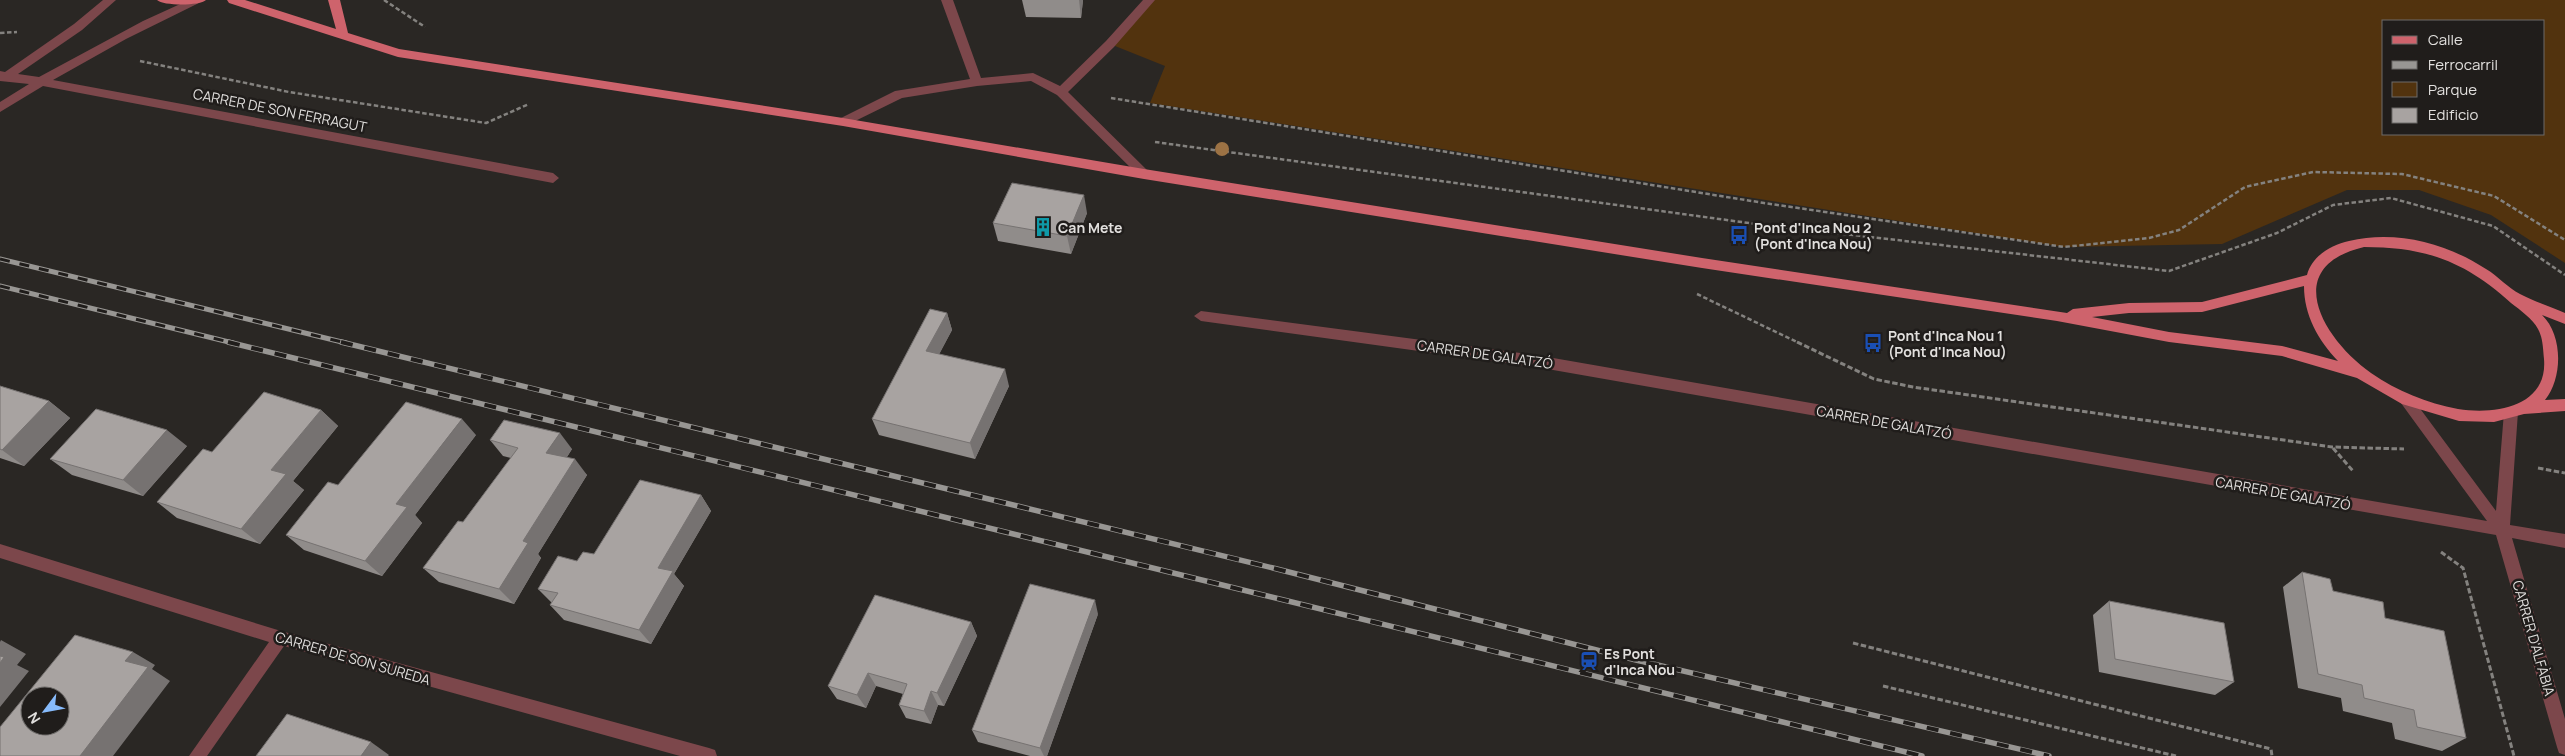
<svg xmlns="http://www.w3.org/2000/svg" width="2565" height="756" viewBox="0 0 2565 756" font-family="Manrope,sans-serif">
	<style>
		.green { fill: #52330e; fill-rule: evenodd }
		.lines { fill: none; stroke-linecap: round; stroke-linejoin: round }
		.path-far1 { stroke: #84827f; stroke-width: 2.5; stroke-dasharray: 4.5 2.5; stroke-linecap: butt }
		.path { stroke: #84827f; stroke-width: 3; stroke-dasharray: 5.5 2.5; stroke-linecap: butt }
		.service { fill: #7c474b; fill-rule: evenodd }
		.minor { fill: #7c474b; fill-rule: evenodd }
		.primary { fill: #ce636c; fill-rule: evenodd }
		.rail-far1-casing { stroke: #989693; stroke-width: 5 }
		.rail-casing { stroke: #989693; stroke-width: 5.5 }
		.rail-far1 { stroke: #201d1b; stroke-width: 3; stroke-dasharray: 10; stroke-linecap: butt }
		.rail { stroke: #201d1b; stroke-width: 4; stroke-dasharray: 12; stroke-linecap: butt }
		.tree { fill: #9c7244 }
		.wall { fill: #908c8a }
		.shaded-wall { fill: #767271 }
		.building { fill: #a8a3a1; stroke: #767271; fill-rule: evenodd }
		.labels { text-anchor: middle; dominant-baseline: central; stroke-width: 5; stroke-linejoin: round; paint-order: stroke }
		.street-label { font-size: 14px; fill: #e1dfdd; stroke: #201d1b }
		.poi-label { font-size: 14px; font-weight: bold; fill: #e1dfdd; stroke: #201d1b; text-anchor: start }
	</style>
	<rect width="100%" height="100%" fill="#2a2724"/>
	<!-- green -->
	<path class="green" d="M1151,0H2565V263L2491,215L2419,190H2347L2222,244L2064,247L1150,103L1165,66L1110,44ZM2384,21H2544V134H2384Z"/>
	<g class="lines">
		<!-- path-far1 -->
		<g class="path-far1">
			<path d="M384,0L425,27"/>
			<path d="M0,33L17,32"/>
			<path d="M140,61L289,92L486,123L529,104"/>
			<path d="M1111,98L1764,203L2064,247L2149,238L2179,230L2245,187L2313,172L2402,174L2494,196L2565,240"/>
			<path d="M1155,142L1756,224L2169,271L2277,233L2333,205L2391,198L2493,226L2565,275"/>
			<path d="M1697,294L1799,343"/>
		</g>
		<!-- path -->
		<g class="path">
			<path d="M1797,342L1874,379L1913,387L2332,447L2404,449"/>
			<path d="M2333,448L2353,471"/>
			<path d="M2538,468L2565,473"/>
			<path d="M2441,552L2463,568L2514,756"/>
			<path d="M1853,643L2271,749L2272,756"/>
			<path d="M1883,686L2176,756"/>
		</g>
		<!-- service -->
		<path class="service" d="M941,0H953L981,78L1033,73L1060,86L1106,41L1143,0H1155L1114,47L1068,92L1148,171L1150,174L1148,177H1140L1057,95L1031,81L977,86L902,98L847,125H839L837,122L839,119L895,91L970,79Z"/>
		<!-- minor -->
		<g class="minor">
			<path d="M103,0H116L82,30L18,74L39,77L143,21L189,0H205L126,39L53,80L553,173L559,178L553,183L43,86L0,112V102L29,84L0,81V71L5,72L74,24Z"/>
			<path d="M1201,311L1536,355L2487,521L2398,399L2400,395H2410L2496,511L2504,412L2506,408H2516L2518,412L2510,525L2565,534V548L2512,538L2565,719V755L2559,753L2557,747L2496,535L1536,367L1201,321L1194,316Z"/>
			<path d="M0,544L281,631L709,748L715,750L717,756H680L284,646L207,756H189L269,642L0,558Z"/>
		</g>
		<!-- primary -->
		<g class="primary">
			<path d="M157,0H206C200,6 163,6 157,0Z"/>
			<path d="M227,0H245L336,29L328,0H340L348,33L399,49L843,118L1144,169L1702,258L2067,313L2073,309L2129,303L2202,302L2307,275C2312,256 2331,245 2349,241C2396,230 2446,243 2486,269C2498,276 2508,288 2520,294C2533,301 2551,307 2565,313V324L2542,315C2563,335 2563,378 2545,400L2565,399V411L2524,414L2494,422L2459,421L2402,404L2357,378L2282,356L2169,342L2057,321L1702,268L1144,179L843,126L398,57L229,3ZM2364,247C2425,247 2465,261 2511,303C2520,310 2533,319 2538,329C2543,338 2543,349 2544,359C2548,407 2495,415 2458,409C2427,403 2397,391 2371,373C2324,340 2279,267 2364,247ZM2304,286C2304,315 2318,340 2338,361L2282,346L2169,332L2092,317L2129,313L2202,312Z"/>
		</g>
		<!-- rail-far1 casing -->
		<g class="rail-far1-casing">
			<g id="rail-far1">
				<path d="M0,259L346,343"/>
				<path d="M0,286L233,343"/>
			</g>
		</g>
		<!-- rail casing -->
		<g class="rail-casing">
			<g id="rail">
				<path d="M228,342L1922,756"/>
				<path d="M341,342L1273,568L1636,660L2049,756"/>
			</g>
		</g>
		<!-- rail-far1 -->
		<use href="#rail-far1" class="rail-far1"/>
		<!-- rail -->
		<use href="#rail" class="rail"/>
	</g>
	<!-- trees -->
	<circle class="tree" cx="1222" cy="149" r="7"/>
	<!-- wall -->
	<g class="wall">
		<path d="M1022,0H1083L1081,18L1026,17Z"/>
		<path d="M1087,213L1071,254L998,241L993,223Z"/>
		<path d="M947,313L952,330L939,354L1009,386L975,459L879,435L872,419Z"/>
		<path d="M0,386L49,401L70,418L24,466L0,458Z"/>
		<path d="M321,410L338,426L293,481L304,490L260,544L177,518L157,502L212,452Z"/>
		<path d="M476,435L415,515L422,523L382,576L304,550L286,535L338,485Z"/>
		<path d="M490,440L572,449L567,457L587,475L538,554L541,558L514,604L439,582L423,568L463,522L511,458L503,456Z"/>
		<path d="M187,446L143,496L72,475L50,459Z"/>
		<path d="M701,495L711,511L674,574L684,586L651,644L564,620L550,605L552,603L538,589L594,554Z"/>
		<path d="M2302,572L2333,591L2385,618L2466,738L2442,751L2395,739L2392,723L2343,711L2341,698L2298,688L2283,587Z"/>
		<path d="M2109,601L2234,682L2215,695L2099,672L2093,615Z"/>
		<path d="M1098,614L1047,756H1030L978,742L972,730Z"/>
		<path d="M971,622L977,636L944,706L938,705L931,724L906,718L899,705L903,694L876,686L866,708L837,699L828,686Z"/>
	</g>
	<!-- shaded-wall -->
	<g class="shaded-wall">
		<path d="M1079,0H1083L1081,18Z"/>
		<path d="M1084,195L1087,213L1071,254L1067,236Z"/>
		<path d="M947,313L952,330L932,368L926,351Z"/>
		<path d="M1005,369L1009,386L975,459L970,443Z"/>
		<path d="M49,401L70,418L24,466L2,450Z"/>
		<path d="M321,410L338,426L293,481L304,490L260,544L241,529L271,470Z"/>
		<path d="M462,419L476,435L415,515L422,523L382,576L365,561L396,504Z"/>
		<path d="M167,430L187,446L143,496L123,480Z"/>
		<path d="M560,433L572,449L559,469L546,453Z"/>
		<path d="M575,459L587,475L538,554L541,558L514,604L499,589L523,541Z"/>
		<path d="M701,495L711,511L674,574L684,586L651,644L639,630L658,568Z"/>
		<path d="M1095,600L1098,614L1047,756H1044L1040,748Z"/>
		<path d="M971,622L977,636L944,706L937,693Z"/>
		<path d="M1,640L26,654L17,665L29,671L0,707V642Z"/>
		<path d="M133,652L155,665L152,669L170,681L113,756H80L125,661Z"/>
		<path d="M868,673L876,686L866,708L857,695Z"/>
		<path d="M931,691L938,705L931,724L924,711Z"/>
		<path d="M371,742L389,755L388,756H361Z"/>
	</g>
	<!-- building -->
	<g class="building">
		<path d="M1012,183L1084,195L1067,236L993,223Z"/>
		<path d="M930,309L947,313L926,351L1005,369L970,443L872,419Z"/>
		<path d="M0,386L49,401L2,450L0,449Z"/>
		<path d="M264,392L321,410L271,470L286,474L241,529L157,502L203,449L212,452Z"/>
		<path d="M406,402L462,419L396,504L407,507L365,561L286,535L328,482L338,485Z"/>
		<path d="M96,409L167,430L123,480L50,459Z"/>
		<path d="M504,420L560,433L546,453L575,459L523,541L528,543L499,589L423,568L458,521L463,522L518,448L490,440Z"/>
		<path d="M640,480L701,495L658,568L673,571L639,630L550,605L558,593L538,589L558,556L577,561L583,552L594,554Z"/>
		<path d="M2302,572L2330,579L2333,591L2383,602L2385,618L2444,631L2466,738L2417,727L2414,710L2364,698L2362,685L2318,674Z"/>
		<path d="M1030,584L1095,600L1040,748L972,730Z"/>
		<path d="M875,595L971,622L937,693L931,691L924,711L899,705L907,684L868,673L857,695L828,686Z"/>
		<path d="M2109,601L2224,623L2234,682L2115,659Z"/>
		<path d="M75,635L133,652L125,661L148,667L80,756H0V727ZM30,696H60V726H30Z"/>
		<path d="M0,656L4,657L0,663Z"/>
		<path d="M287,714L371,742L361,756H256Z"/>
	</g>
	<!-- icons -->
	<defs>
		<g id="building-bare" transform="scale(1.5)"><path d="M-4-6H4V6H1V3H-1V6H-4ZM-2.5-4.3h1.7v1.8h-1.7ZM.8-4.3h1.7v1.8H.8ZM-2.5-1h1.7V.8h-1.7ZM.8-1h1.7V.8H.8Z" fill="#0f9aa8" stroke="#201d1b" stroke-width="2.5" paint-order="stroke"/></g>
		<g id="bus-bare" transform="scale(1.5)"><path d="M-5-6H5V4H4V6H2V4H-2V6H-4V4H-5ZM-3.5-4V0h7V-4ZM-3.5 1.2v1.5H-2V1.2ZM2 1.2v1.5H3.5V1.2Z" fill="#1a4fb4" stroke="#201d1b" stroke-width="2.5" paint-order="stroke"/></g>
		<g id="station-bare" transform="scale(1.5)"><path d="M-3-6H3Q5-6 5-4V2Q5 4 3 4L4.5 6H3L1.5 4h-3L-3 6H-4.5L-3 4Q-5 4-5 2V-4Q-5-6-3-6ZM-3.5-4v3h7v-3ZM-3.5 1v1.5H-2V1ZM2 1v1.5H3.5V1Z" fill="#1a4fb4" stroke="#201d1b" stroke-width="2.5" paint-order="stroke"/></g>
	</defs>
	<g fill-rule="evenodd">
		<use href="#building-bare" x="1043" y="227"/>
		<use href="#bus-bare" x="1739" y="235"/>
		<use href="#bus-bare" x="1873" y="343"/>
		<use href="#station-bare" x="1589" y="661"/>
	</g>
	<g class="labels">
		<!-- street labels -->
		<g class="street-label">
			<text transform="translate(280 110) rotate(11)">CARRER DE SON FERRAGUT</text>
			<text transform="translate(1485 354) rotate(8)">CARRER DE GALATZÓ</text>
			<text transform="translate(1884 422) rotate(10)">CARRER DE GALATZÓ</text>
			<text transform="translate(2283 493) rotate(10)">CARRER DE GALATZÓ</text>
			<text transform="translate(2534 638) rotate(74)">CARRER D'ALFÀBIA</text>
			<text transform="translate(353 658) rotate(16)">CARRER DE SON SUREDA</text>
		</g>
		<!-- poi labels -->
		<g class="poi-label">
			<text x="1058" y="227">Can Mete</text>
			<text x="1754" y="227">Pont d'Inca Nou 2<tspan x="1754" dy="16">(Pont d'Inca Nou)</tspan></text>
			<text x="1888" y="335">Pont d'Inca Nou 1<tspan x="1888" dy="16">(Pont d'Inca Nou)</tspan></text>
			<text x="1604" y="653">Es Pont<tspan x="1604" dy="16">d'Inca Nou</tspan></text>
		</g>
	</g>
	<!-- legend -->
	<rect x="2382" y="20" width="162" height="115" fill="#201d1b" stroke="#6d6b69"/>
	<rect x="2392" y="36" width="25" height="8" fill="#ce636c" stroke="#6d6b69"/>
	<text x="2428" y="45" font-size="15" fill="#e1dfdd">Calle</text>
	<rect x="2392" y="61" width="25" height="8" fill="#989693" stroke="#6d6b69"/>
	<text x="2428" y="70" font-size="15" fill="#e1dfdd">Ferrocarril</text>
	<rect x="2392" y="82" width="25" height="15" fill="#52330e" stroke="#6d6b69"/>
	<text x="2428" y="95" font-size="15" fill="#e1dfdd">Parque</text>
	<rect x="2392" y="108" width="25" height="15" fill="#a8a3a1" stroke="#6d6b69"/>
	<text x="2428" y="120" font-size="15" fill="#e1dfdd">Edificio</text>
	<!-- north arrow -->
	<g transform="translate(45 711) rotate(238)"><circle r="24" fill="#201d1b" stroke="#6d6b69"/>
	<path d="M0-4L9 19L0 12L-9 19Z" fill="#87bbfc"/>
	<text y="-8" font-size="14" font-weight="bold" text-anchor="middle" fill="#e1dfdd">N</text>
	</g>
</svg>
